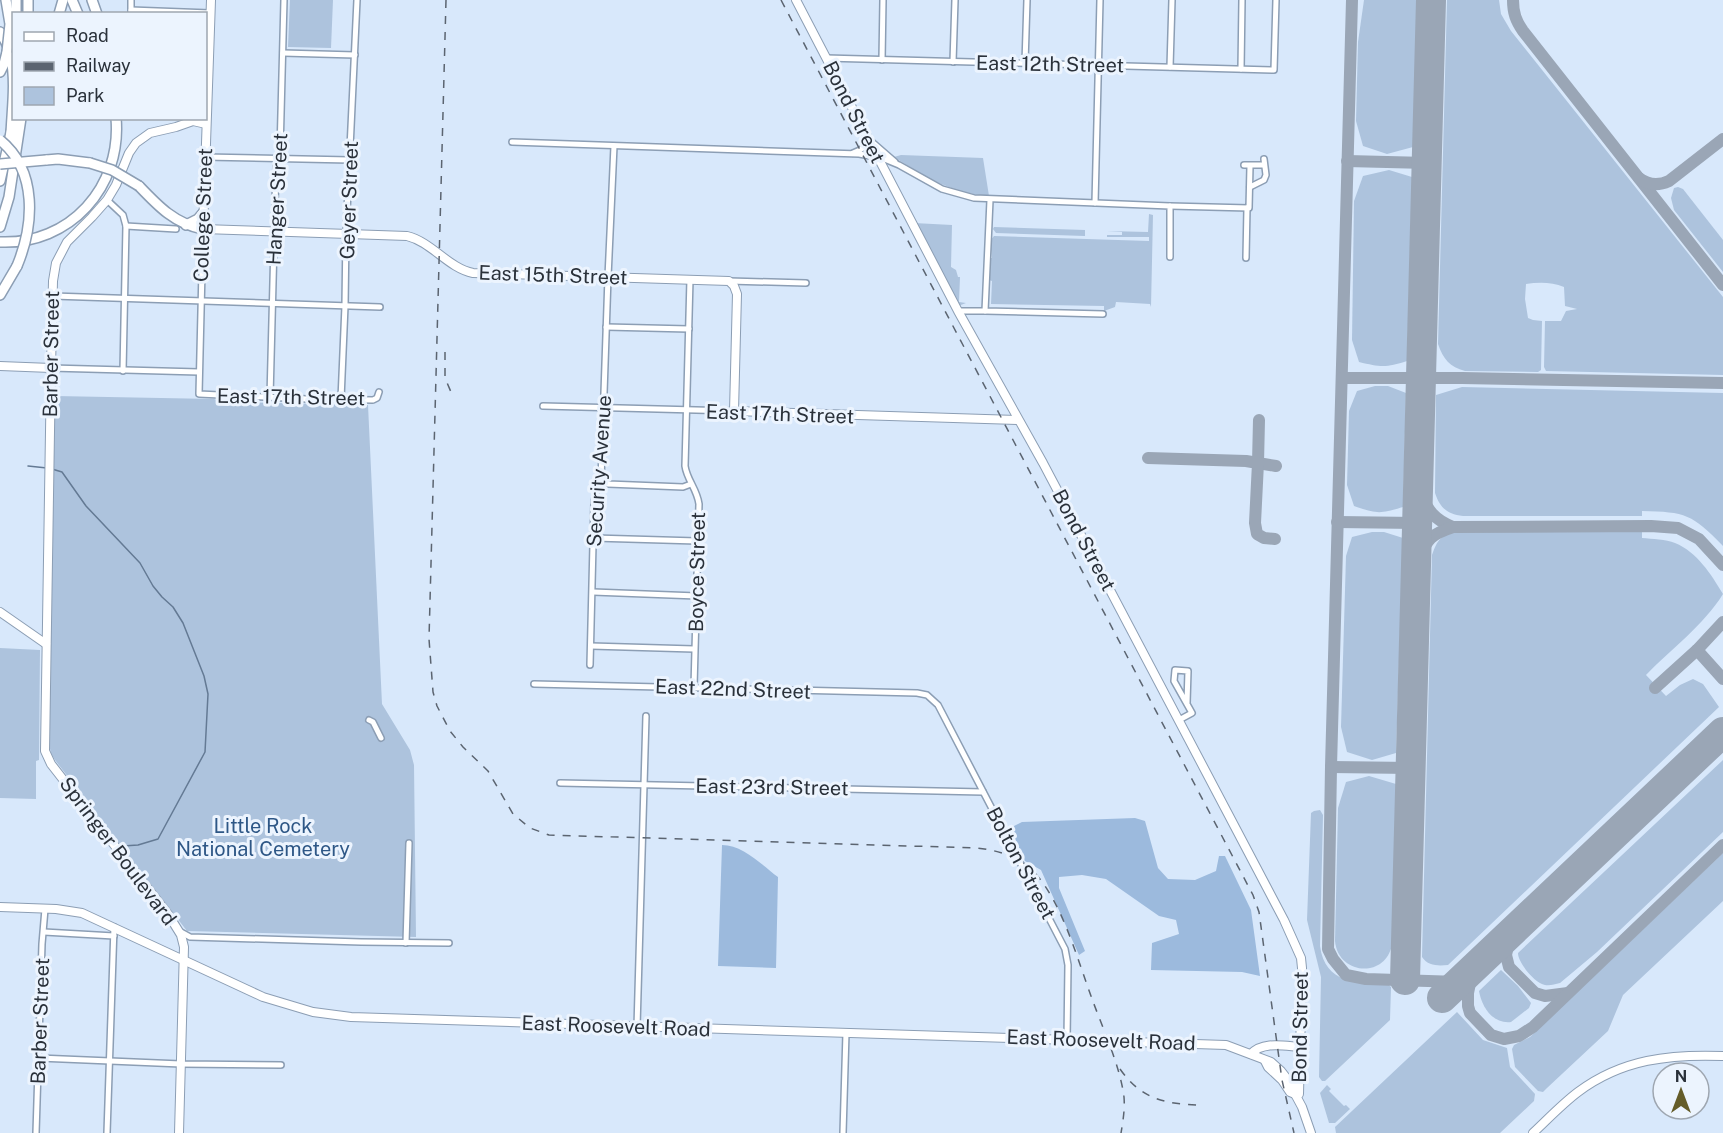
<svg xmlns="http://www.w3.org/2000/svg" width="1723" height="1133" viewBox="0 0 1723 1133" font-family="'Public Sans',sans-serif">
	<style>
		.green { fill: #adc3dd }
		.forest { fill: #9cbadd }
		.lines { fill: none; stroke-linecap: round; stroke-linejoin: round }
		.stream { stroke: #647a94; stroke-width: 1.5 }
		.taxiway { stroke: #9aa6b6; stroke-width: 12 }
		.runway { stroke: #9aa6b6; stroke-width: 30 }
		.street-casing { stroke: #8c9eb4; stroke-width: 8 }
		.secondary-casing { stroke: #8c9eb4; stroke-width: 10 }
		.highway-casing { stroke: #8c9eb4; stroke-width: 12 }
		.street { stroke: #fff; stroke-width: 5 }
		.secondary { stroke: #fff; stroke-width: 8 }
		.highway { stroke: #fff; stroke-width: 9 }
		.rail { stroke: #5b6470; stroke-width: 1.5; stroke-dasharray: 8 8; stroke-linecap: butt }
		.highway-bridge-casing { stroke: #8c9eb4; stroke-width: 12; stroke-linecap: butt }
		.highway-bridge { stroke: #fff; stroke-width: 9 }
		.labels { text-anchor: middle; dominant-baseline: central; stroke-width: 6; stroke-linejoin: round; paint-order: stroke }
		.street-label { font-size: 20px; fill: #2a313a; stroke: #ecf4fe }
		.park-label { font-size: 20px; fill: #2e5786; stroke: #ecf4fe }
	</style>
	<rect width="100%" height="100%" fill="#d8e8fb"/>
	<!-- green -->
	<g class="green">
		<path d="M290,0H333L331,48L288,47Z"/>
		<path d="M1364,0H1417L1413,147L1387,154L1363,146L1356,121L1358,42Z"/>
		<path d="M1447,0H1499L1501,14L1511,31L1723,297V375L1546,371L1544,367L1545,321H1561L1566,311L1577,309L1565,306L1564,287C1552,282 1539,282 1526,284L1525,299L1528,318L1533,320L1542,321L1541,370L1538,372L1465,371C1450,367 1443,359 1438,344Z"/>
		<path d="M901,155L983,158L989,196C950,193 926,177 894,157Z"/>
		<path d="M1389,170L1412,177L1407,361C1386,368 1380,367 1359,362L1352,340L1354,201L1363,176Z"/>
		<path d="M1678,187L1683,189L1723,240V272L1674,210L1671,198L1674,188Z"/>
		<path d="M1149,214L1153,215L1151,307L1150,304L1116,302L1115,307L1104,311V306L991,304L992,281L989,280L990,258H992L990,241L994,236L1149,241V237H1107V235H1122V232L1107,231L1148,232Z"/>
		<path d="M914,223L952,225L951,267L956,270L958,277H960L959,302L966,303L958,306Z"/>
		<path d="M994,227L1085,230V236L996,233L993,229Z"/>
		<path d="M1375,386H1388L1406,393L1403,507C1380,514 1377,514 1354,506L1347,485L1349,411L1357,391Z"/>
		<path d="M1462,387L1723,393V546C1692,514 1686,512 1642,511V516H1463C1447,514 1440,508 1435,493L1436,395Z"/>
		<path d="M55,396L214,399L225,402L368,405L382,704L410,750L414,765L416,937L187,931L55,760L51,754L49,743Z"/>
		<path d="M1457,531L1642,532V538C1652,539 1666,539 1675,543C1697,552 1711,574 1723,594C1703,626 1672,648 1646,675L1666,696L1680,685L1693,679L1703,684L1719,707L1448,965C1438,966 1428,966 1422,957L1432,555C1438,539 1440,536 1457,531Z"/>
		<path d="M1372,532H1384L1403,538L1396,753L1372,760L1347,752L1341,727L1346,556L1352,537Z"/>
		<path d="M0,648L40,650L39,760L36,761V799L0,798Z"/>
		<path d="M1723,760V832L1597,952L1560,983C1555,984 1550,986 1545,985C1535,983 1518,963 1518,953Z"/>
		<path d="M1369,776L1396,784L1392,945C1385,979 1338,975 1335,941L1338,808L1346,782Z"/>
		<path d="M1320,810L1323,815L1320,946C1325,984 1357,983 1388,984L1391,987L1390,1020L1325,1081H1322L1319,1077L1321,977L1307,920L1311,813L1314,811Z"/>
		<path d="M1723,853V901L1623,995L1608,1031L1547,1088L1543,1092L1538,1091L1515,1067L1512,1049L1514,1045L1530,1037Z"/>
		<path d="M1501,970L1518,986L1531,1003L1529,1008L1511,1022C1493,1024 1482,1008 1479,991Z"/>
		<path d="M1457,1012L1483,1040L1507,1048L1510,1067L1535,1094L1534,1101L1500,1133H1336L1335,1127Z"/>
		<path d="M1327,1085L1331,1089L1329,1091L1344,1106L1346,1105L1350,1109L1335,1123H1329L1320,1093Z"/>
	</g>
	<!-- forest -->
	<g class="forest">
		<path d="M1135,818L1145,821L1158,868L1168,879L1195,880L1216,871L1219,856H1225L1251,910L1260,976L1242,972L1151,970L1152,943L1179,934L1176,920L1159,916L1106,879L1082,875L1059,877V888L1085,951L1079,955L1041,870L1025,861L1010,828L1022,822Z"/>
		<path d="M722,845C743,845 762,865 778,877L776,968L718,966Z"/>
	</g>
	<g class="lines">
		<!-- stream -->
		<g class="stream">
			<path d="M28,466L47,468"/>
			<path d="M52,469L62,472L86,506L140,563L153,586L162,597L173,607L183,623L204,676L208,694L205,752L158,839L138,845L123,846"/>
		</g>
		<!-- taxiway -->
		<g class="taxiway">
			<path d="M1352,0L1331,767L1328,949L1333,959L1346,975L1366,979L1459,982"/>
			<path d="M1513,0C1513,13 1516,21 1523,31L1723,285"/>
			<path d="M1347,161L1427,163"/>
			<path d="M1639,178C1648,185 1658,186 1669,181L1723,139"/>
			<path d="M1342,378H1462L1723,383"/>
			<path d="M1259,420L1258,463L1276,466"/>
			<path d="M1148,458L1246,461L1258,463L1255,523L1257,534L1264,538L1275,539"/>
			<path d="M1418,490C1428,509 1432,519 1453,527"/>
			<path d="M1337,522L1417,523"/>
			<path d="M1417,561C1428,539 1429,535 1453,527L1651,526L1678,528L1699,539L1723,565"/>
			<path d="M1697,650L1723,679"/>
			<path d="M1655,688L1697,650L1723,622"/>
			<path d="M1331,767L1411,768"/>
			<path d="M1511,932L1506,955L1509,967L1535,993L1545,996L1568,993"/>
			<path d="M1473,968L1468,993V1006L1470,1013L1491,1035L1504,1039L1519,1036L1533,1027L1723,845"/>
		</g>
		<!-- runway -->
		<g class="runway">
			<path d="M1405,980L1431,0"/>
			<path d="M1442,998L1723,732"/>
		</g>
		<!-- street casing -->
		<g class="street-casing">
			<g id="street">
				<path d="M131,10L210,13"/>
				<path d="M131,13V0"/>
				<path d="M283,53L355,55"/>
				<path d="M826,58L1274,70L1276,0"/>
				<path d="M882,60L883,0"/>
				<path d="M953,62L955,0"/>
				<path d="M1025,63L1027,0"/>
				<path d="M1170,67L1172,0"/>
				<path d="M1241,69L1242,0"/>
				<path d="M512,142L859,154L882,158L899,165L942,189L974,198L1170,206V257"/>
				<path d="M872,142L895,162"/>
				<path d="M853,153L860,150L865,146V137"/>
				<path d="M205,157L350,160"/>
				<path d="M1244,165H1264"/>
				<path d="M1250,187L1264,180L1266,175L1264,159"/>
				<path d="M107,200L123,215L126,226L123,371"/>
				<path d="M990,200L985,311L1103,314"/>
				<path d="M1095,203L1100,0"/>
				<path d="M1170,206L1249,208L1250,166"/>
				<path d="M126,226L176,229"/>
				<path d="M203,229L199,394L307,399L373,400L377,398L379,392"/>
				<path d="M1246,258L1247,208"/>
				<path d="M690,279L685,466C687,480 697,489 699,504L694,687"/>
				<path d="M729,281L806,283"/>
				<path d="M53,296L380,307"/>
				<path d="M958,311H985"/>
				<path d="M606,327L689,329"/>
				<path d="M51,368L199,372"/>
				<path d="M270,397L276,167L279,159L280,151L284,0"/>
				<path d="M341,399L345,306L346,233L357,0"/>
				<path d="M543,406L734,411"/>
				<path d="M601,480L608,484L683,487L691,484"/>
				<path d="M594,538L697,541"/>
				<path d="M593,592L697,596"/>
				<path d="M591,646L694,649"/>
				<path d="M590,665L594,504L596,490L601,480L608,277L614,146"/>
				<path d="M534,684L917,693L927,695L938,705L1065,949L1068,965L1067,1040"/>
				<path d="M369,720L373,722L381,738"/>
				<path d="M1179,720L1192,713L1174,681L1175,670L1188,671L1187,703"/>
				<path d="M560,783L983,792"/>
				<path d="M179,931L190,937L361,942L449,943"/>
				<path d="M44,932L114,936"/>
				<path d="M406,943L409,843"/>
				<path d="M637,1027L646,716"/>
				<path d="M39,1058L181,1064L281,1065"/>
				<path d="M36,1133L42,944L45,909"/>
				<path d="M107,1133L114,927"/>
				<path d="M843,1133L846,1033"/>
			</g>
		</g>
		<!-- secondary casing -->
		<g class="secondary-casing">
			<g id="secondary">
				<path d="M211,0L203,229L407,236C432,242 448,268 473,273L729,281L734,286L737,294L734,411L1017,420"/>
				<path d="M796,0L958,311L1043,463L1284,920L1301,958L1302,968L1299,1094"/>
				<path d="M0,366L51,368"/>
				<path d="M0,612L46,644"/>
				<path d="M0,907L56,909L82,913L263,997L313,1012L351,1017L1226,1045L1271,1062L1281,1071L1295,1089V1094L1302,1107L1311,1133"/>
				<path d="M1251,1054C1263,1041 1284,1046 1301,1047"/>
				<path d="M1265,1061L1268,1067L1282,1080L1290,1092L1295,1094"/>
				<path d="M179,1133L184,947L181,935L168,914L51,764L45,751L51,368L53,281L56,263L67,242L92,217L107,200L116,185L129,153L136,143L150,133L176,127L193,121L206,124"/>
				<path d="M1533,1133C1548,1119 1562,1104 1578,1092C1622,1059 1670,1054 1723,1056"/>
			</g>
		</g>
		<!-- highway casing -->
		<g class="highway-casing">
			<g id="highway">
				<path d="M6,0L10,24"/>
				<path d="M16,0V14"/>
				<path d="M28,0V14"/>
				<path d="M72,0L78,14"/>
				<path d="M92,0L97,14"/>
				<path d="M59,14L63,0"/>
				<path d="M0,32C5,40 10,48 11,58C16,82 12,109 11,134"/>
				<path d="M0,72L4,64L7,52"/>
				<path d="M46,160L58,159L90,163"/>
				<path d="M0,181L12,128"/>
				<path d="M139,186C158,206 175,224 203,229"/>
				<path d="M186,225L198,219L203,213"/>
				<path d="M0,227L9,197L21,118"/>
				<path d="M0,242C70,245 122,187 116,118"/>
				<path d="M0,295L17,266"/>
			</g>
		</g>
		<!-- street -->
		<use href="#street" class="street"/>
		<!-- secondary -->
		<use href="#secondary" class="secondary"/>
		<!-- highway -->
		<use href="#highway" class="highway"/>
		<!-- rail -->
		<g class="rail">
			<path d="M446,0L429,639L433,692L437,706L450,731L463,747L488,771L513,814L530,828L549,835L976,848C997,850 1019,856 1034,872C1062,902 1077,958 1091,996C1102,1027 1120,1065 1124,1097C1125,1109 1123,1121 1121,1133"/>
			<path d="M781,0L1253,895L1259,912L1282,1080L1294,1133"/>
			<path d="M445,352V378L451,392"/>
			<path d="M1120,1069C1141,1099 1165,1104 1199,1105"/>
		</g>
		<!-- highway-bridge casing -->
		<g class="highway-bridge-casing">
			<g id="highway-bridge">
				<path d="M7,52L10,24"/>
				<path d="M0,140C38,171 34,225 17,266"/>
				<path d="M90,163L112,170L139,186"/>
				<path d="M0,164L46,160"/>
			</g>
		</g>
		<!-- highway-bridge -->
		<use href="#highway-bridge" class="highway-bridge"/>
	</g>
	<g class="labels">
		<!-- street labels -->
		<g class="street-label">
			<text transform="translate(1050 64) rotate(1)">East 12th Street</text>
			<text transform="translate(854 112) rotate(63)">Bond Street</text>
			<text transform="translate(277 199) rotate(-87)">Hanger Street</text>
			<text transform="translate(349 200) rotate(-88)">Geyer Street</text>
			<text transform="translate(203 215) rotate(-88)">College Street</text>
			<text transform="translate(553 275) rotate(2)">East 15th Street</text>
			<text transform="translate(51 354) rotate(-89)">Barber Street</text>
			<text transform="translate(291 397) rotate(1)">East 17th Street</text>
			<text transform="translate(780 414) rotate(2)">East 17th Street</text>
			<text transform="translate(599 471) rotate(-86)">Security Avenue</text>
			<text transform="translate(1084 540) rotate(62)">Bond Street</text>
			<text transform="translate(697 572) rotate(-89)">Boyce Street</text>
			<text transform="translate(733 689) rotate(2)">East 22nd Street</text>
			<text transform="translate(772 787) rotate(1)">East 23rd Street</text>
			<text transform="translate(118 851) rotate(53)">Springer Boulevard</text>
			<text transform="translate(1021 863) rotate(62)">Bolton Street</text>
			<text transform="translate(40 1021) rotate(-88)">Barber Street</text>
			<text transform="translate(616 1026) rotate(2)">East Roosevelt Road</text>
			<text transform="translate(1300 1027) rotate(-89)">Bond Street</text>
			<text transform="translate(1101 1040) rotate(2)">East Roosevelt Road</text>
		</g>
		<!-- park labels -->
		<g class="park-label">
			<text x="263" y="826">Little Rock<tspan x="263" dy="23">National Cemetery</tspan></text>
		</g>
	</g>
	<!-- legend -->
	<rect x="12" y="12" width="195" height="108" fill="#ecf4fe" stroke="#9ea6b0" stroke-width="1.5"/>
	<rect x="24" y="32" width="30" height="9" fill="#ffffff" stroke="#9ea6b0" stroke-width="1.5"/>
	<text x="66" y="42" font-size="18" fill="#2a313a">Road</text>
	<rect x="24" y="62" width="30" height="9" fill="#5b6470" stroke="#9ea6b0" stroke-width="1.5"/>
	<text x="66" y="72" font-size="18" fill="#2a313a">Railway</text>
	<rect x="24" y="87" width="30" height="18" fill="#adc3dd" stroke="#9ea6b0" stroke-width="1.5"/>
	<text x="66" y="102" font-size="18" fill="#2a313a">Park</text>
	<!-- north arrow -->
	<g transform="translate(1681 1091)"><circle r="28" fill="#ecf4fe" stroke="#9ea6b0" stroke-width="1.5"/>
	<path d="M0-4.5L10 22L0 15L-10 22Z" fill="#645c29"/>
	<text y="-9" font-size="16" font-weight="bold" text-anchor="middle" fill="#2a313a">N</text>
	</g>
</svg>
